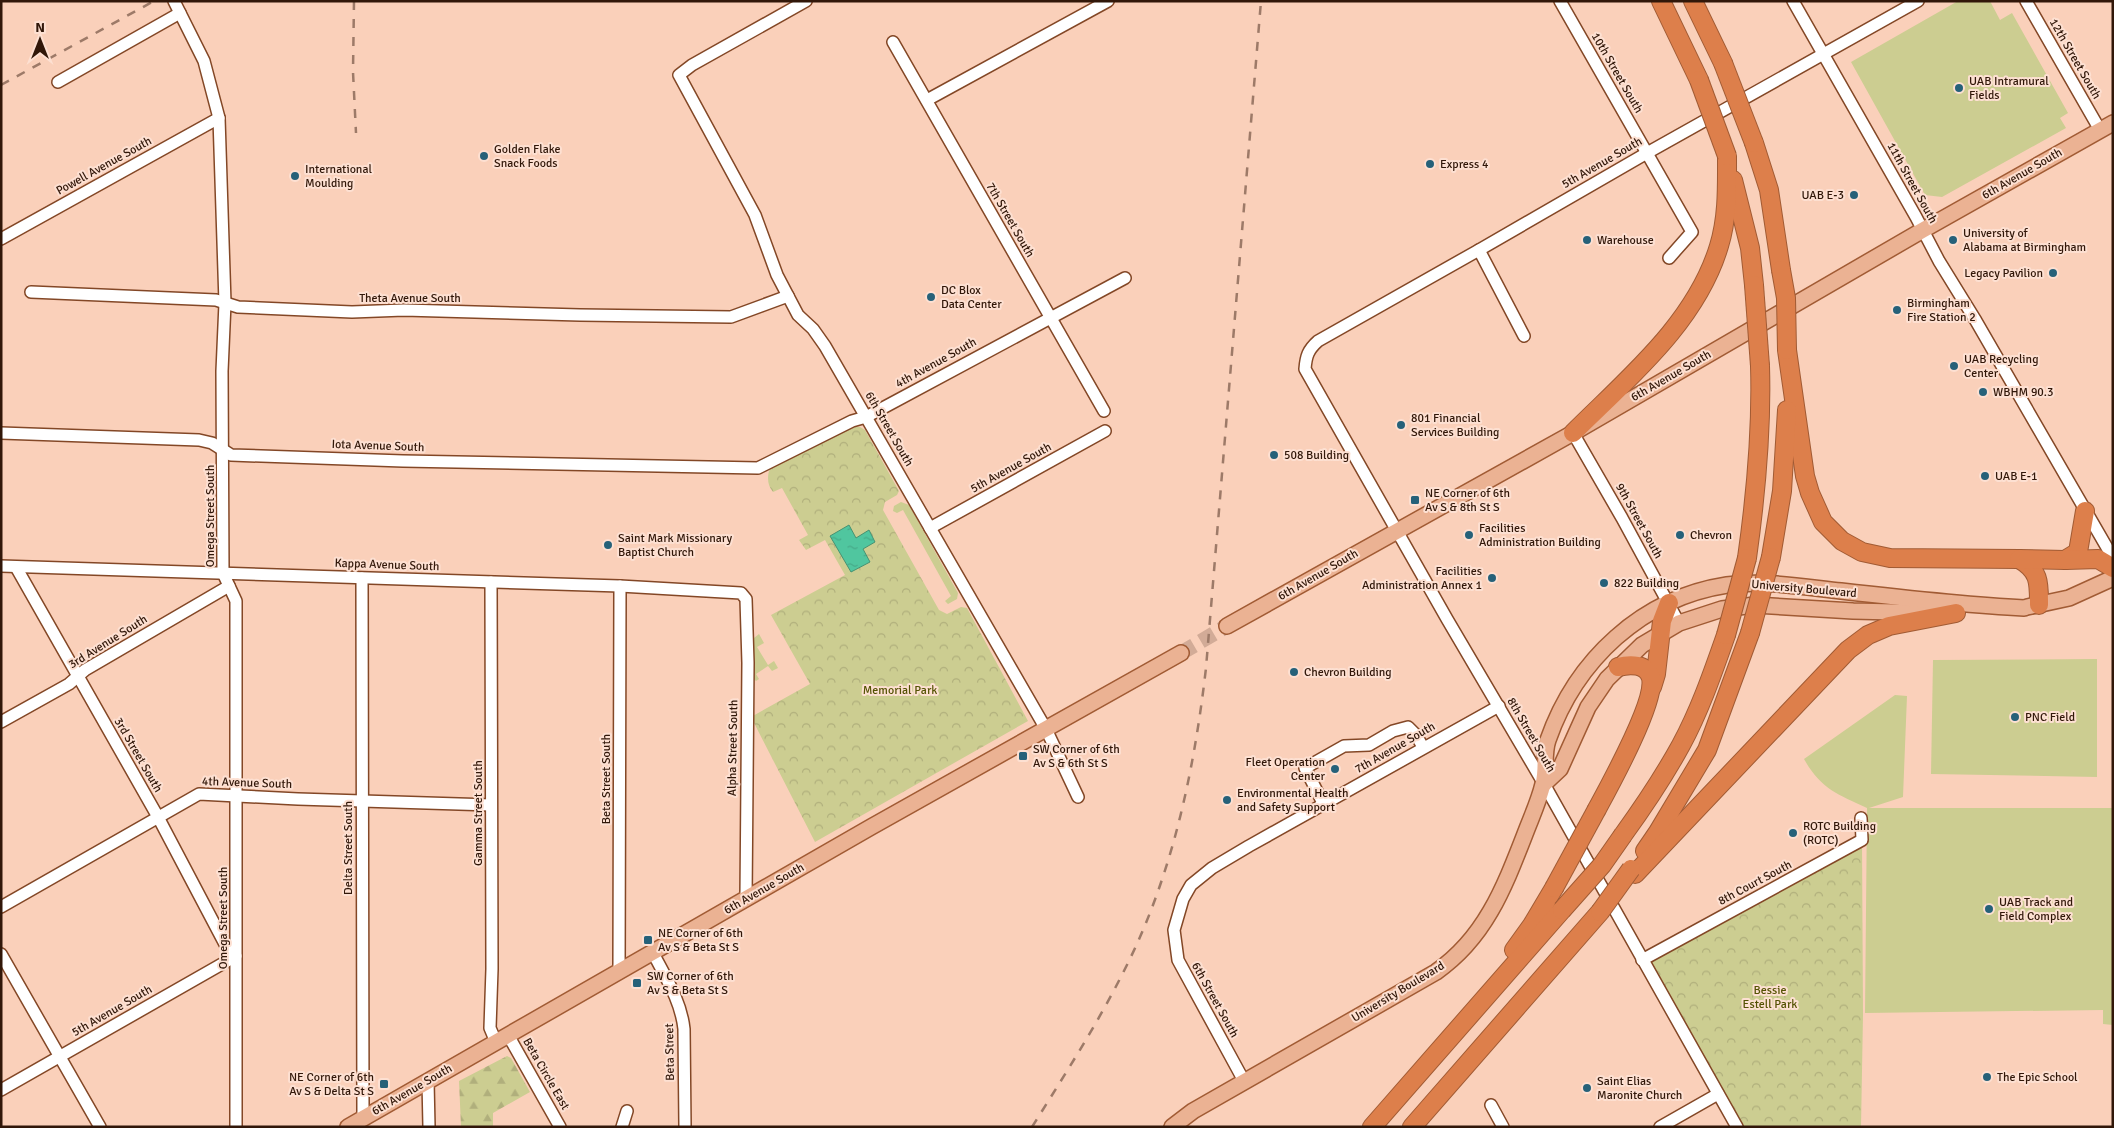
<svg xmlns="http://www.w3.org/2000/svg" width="2114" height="1128" viewBox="0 0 2114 1128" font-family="Signika,sans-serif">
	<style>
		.grass { fill: #cccd91 }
		.forest { fill: url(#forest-firs) }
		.park { fill: url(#park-crowns) }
		.water { fill: url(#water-ripples); stroke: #479272 }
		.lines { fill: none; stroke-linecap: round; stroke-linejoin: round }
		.major-tunnel { stroke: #d2ab97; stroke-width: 15; stroke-dasharray: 15 8; stroke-linecap: butt }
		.minor-casing { stroke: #834726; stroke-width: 14 }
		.major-casing { stroke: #a15b34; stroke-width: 18 }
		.highway-casing { stroke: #a15b34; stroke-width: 20 }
		.minor { stroke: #fff; stroke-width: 11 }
		.major { stroke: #ebb293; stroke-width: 15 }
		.highway { stroke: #dd7f4b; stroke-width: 18 }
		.rail { stroke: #9d7a68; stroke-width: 2.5; stroke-dasharray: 9 9; stroke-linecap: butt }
		.highway-bridge-casing { stroke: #a15b34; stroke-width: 20; stroke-linecap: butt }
		.highway-bridge { stroke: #dd7f4b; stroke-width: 18 }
		.poi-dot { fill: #266179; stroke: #fde0d2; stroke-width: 2 }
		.labels { text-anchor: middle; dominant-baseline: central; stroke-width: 4; stroke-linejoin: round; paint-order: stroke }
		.street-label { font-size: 12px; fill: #311709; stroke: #fde0d2 }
		.poi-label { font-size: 12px; fill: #311709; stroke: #fde0d2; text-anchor: start }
		.park-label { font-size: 12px; fill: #545203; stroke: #fde0d2 }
	</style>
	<defs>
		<pattern id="forest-firs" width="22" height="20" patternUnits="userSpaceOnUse" patternTransform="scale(1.25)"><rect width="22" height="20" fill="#cccd91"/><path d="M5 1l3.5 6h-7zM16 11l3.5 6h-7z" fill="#b0af7c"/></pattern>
		<pattern id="park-crowns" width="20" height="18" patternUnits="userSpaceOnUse" patternTransform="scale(1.25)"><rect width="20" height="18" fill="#cccd91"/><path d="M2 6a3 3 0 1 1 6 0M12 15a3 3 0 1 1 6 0" fill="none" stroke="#b0af7c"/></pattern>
		<pattern id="water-ripples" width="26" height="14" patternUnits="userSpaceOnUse" patternTransform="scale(1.25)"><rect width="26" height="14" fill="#50c69f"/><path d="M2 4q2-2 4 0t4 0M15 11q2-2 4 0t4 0" fill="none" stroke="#46a988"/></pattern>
	</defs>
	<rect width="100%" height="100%" fill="#fad0ba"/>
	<!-- grass -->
	<g class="grass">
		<path d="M1958,1H1990L2000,20L2012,13L2068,113L2060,118L2066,128L1942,197L1925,195L1851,62Z"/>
		<path d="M901,502L909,505L958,593L957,599L948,604L945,601L951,596L903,510L897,513L893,511L894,506Z"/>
		<path d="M759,634L764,643L757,647L768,665L774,661L778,668L772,671L768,666L756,674L759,679L756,681L753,678L754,638Z"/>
		<path d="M2097,659V777L1931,774L1933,660Z"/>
		<path d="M1895,695L1907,696L1903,797L1869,808H2113V1025L2103,1024V1010L1865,1013L1867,808C1837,794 1821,789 1804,759Z"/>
	</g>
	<!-- forest -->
	<path class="forest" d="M507,1056L511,1058L530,1092L493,1113V1127H461L459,1081Z"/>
	<!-- park -->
	<g class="park">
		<path d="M853,427H860L865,430L899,491L897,495L885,502L883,510L939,610L947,614L961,607L967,608L1028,721L815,842L751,717L810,684L771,615L845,575L825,540L806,550L799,540L808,535L782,488L773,492C767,485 767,476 770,468Z"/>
		<path d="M1862,840L1863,1015L1861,1127H1737L1642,960Z"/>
	</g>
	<!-- water -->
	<path class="water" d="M849,525L856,538L869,530L875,542L863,549L870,562L851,572L830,536Z"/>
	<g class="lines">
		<!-- major-tunnel -->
		<path class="major-tunnel" d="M1181,653L1227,626"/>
		<!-- minor casing -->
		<g class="minor-casing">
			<g id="minor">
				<path d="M174,1L204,61L219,118L225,303L222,371L223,573L236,601V1127"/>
				<path d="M806,1L692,65L679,75L755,215L777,275L788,296L798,315L813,329L825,346L1046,729L1078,797"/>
				<path d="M1560,1L1692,232L1669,258"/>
				<path d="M1793,1L1916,217L1939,261L1976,321L2113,558"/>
				<path d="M2026,1L2100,130"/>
				<path d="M893,42L1104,411"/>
				<path d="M58,82L180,13"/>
				<path d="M927,100L1108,1"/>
				<path d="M1,239L219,118"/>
				<path d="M1479,250L1524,336"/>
				<path d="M31,292L216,300L238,307L352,312L404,310L580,315L731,317L788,296"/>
				<path d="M1,433L199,440L212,443L231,455L403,461L758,468L852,421L866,417L1125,278"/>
				<path d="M1573,433L1622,518L1679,623"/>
				<path d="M930,528L1105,431"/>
				<path d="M1,566L620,586L741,593L746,599L748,663L746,899"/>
				<path d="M362,578L363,1118"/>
				<path d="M491,582L492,969L490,1028L496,1042"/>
				<path d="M1,722L69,684L85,670L229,586"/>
				<path d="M1324,805L1305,768L1344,746L1369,745L1393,731L1408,727L1416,735L1423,747"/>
				<path d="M1,907L199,794L298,799L491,805"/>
				<path d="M653,953C666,978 681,1001 684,1029L685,1127"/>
				<path d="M1,954L100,1127"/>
				<path d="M1642,960L1862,840L1861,818"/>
				<path d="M619,973L620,586"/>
				<path d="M508,1035L560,1127"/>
				<path d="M428,1081L429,1127"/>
				<path d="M1244,1081L1178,960L1174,930L1183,899L1191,885L1212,868L1249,846L1499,706"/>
				<path d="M1,1090L236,956L226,946L158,817L16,567"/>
				<path d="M1491,1105L1503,1127"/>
				<path d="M622,1127L627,1111"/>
				<path d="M1660,1127L1718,1094"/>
				<path d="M1737,1127L1544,784L1447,619L1305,369C1306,356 1308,350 1318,341L1479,250L1647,153L1918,1"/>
			</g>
		</g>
		<!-- major casing -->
		<g class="major-casing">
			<g id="major">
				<path d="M2027,607L2069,598L2113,578"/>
				<path d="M1227,626L1573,433L1923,230L2113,123"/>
				<path d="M1544,784L1560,769L1588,707L1607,679L1642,645L1679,623L1722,609L1755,605L1853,611L1935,613"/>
				<path d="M348,1127L871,827L1181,653"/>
				<path d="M1172,1127L1193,1111L1436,972C1485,938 1504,888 1525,834C1531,818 1539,801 1543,784C1547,770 1543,754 1548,740C1576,660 1642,598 1727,585C1764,580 1804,587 1841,591C1902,598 1963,605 2024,608"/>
			</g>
		</g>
		<!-- highway casing -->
		<g class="highway-casing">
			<g id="highway">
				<path d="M1661,1L1699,80"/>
				<path d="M1693,1L1723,63"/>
				<path d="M1754,143L1769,190L1781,270"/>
				<path d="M1733,180L1750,248L1754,285"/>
				<path d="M1787,350L1805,476L1810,493L1823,522L1842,541L1862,552L1890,558L2019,559C2040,571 2039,583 2039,605"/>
				<path d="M1573,433C1627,379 1696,323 1719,246C1728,217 1727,186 1727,156"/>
				<path d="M1771,557L1782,491L1787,410"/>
				<path d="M1747,558C1756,494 1762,431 1760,366"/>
				<path d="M2019,559L2065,560L2078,552L2085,511"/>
				<path d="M2066,560L2098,559L2113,568"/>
				<path d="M1652,687L1656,674L1662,621L1669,603"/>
				<path d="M1597,809C1610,785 1656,701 1651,678C1647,663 1629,664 1618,667"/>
				<path d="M1623,835C1644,806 1664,776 1681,745C1700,710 1713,672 1726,635"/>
				<path d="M1645,851L1658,832L1707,750L1750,633"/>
				<path d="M1635,874L1848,650L1868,635L1889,626L1956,613"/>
				<path d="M1514,950L1532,925L1554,888"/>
				<path d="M1372,1127L1562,910"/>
				<path d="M1412,1127L1600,912"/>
			</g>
		</g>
		<!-- minor -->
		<use href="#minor" class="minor"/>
		<!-- major -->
		<use href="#major" class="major"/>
		<!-- highway -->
		<use href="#highway" class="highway"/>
		<!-- rail -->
		<g class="rail">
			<path d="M354,1L353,72L356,133"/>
			<path d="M1,85L154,1"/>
			<path d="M1032,1127C1069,1068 1107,1009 1136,946C1176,858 1195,763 1206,668L1261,1"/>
		</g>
		<!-- highway-bridge casing -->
		<g class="highway-bridge-casing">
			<g id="highway-bridge">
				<path d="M1723,63L1754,143"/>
				<path d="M1699,80L1727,156"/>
				<path d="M1781,270L1786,298L1787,350"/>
				<path d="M1754,285L1760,366"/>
				<path d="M1750,633L1771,557"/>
				<path d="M1726,635L1747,558"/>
				<path d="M1554,888L1597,809"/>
				<path d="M1562,910L1602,865L1623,835"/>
				<path d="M1600,912L1631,869"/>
			</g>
		</g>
		<!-- highway-bridge -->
		<use href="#highway-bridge" class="highway-bridge"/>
	</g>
	<!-- markers -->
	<g class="poi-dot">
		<circle cx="1959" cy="88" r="5"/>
		<circle cx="484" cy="156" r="5"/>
		<circle cx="1430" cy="164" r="5"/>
		<circle cx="295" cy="176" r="5"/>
		<circle cx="1854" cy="195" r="5"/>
		<circle cx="1587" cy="240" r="5"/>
		<circle cx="1953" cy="240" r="5"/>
		<circle cx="2053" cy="273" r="5"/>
		<circle cx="931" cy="297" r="5"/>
		<circle cx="1897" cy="310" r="5"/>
		<circle cx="1954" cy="366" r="5"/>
		<circle cx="1983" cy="392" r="5"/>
		<circle cx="1401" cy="425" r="5"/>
		<circle cx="1274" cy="455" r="5"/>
		<circle cx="1985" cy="476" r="5"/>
		<rect x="1410" y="495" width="10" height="10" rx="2.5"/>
		<circle cx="1469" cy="535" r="5"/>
		<circle cx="1680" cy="535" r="5"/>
		<circle cx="608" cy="545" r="5"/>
		<circle cx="1492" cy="578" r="5"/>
		<circle cx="1604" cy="583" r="5"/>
		<circle cx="1294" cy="672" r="5"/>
		<circle cx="2015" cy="717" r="5"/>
		<rect x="1018" y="751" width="10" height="10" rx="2.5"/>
		<circle cx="1335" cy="769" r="5"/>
		<circle cx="1227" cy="800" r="5"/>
		<circle cx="1793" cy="833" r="5"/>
		<circle cx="1989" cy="909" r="5"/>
		<rect x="643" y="935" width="10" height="10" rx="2.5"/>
		<rect x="632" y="978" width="10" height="10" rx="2.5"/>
		<circle cx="1987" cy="1077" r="5"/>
		<rect x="379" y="1079" width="10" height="10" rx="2.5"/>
		<circle cx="1587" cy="1088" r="5"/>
	</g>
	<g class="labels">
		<!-- street labels -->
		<g class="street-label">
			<text transform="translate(2075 59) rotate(60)">12th Street South</text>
			<text transform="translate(1617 73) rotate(60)">10th Street South</text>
			<text transform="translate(1602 163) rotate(-30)">5th Avenue South</text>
			<text transform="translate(104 166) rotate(-29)">Powell Avenue South</text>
			<text transform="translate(2022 174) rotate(-30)">6th Avenue South</text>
			<text transform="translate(1912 183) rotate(61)">11th Street South</text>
			<text transform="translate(1010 220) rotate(60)">7th Street South</text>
			<text x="410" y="298">Theta Avenue South</text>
			<text transform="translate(936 363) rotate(-29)">4th Avenue South</text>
			<text transform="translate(1671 376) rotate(-30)">6th Avenue South</text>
			<text transform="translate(889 429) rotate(60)">6th Street South</text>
			<text transform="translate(378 446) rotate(2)">Iota Avenue South</text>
			<text transform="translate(1011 468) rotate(-29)">5th Avenue South</text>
			<text transform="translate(210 516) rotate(-90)">Omega Street South</text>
			<text transform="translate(1639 521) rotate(61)">9th Street South</text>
			<text transform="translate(387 565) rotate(2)">Kappa Avenue South</text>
			<text transform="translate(1318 575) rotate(-30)">6th Avenue South</text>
			<text transform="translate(1804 589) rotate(5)">University Boulevard</text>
			<text transform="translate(108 642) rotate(-32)">3rd Avenue South</text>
			<text transform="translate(1531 735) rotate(60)">8th Street South</text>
			<text transform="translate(733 748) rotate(-89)">Alpha Street South</text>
			<text transform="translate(1395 748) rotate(-30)">7th Avenue South</text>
			<text transform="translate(138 755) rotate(60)">3rd Street South</text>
			<text transform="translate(606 779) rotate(-90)">Beta Street South</text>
			<text transform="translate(247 783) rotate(2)">4th Avenue South</text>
			<text transform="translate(478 813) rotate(-90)">Gamma Street South</text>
			<text transform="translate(348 848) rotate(-90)">Delta Street South</text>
			<text transform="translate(1755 883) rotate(-28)">8th Court South</text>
			<text transform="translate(764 889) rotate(-30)">6th Avenue South</text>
			<text transform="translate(223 918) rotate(-90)">Omega Street South</text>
			<text transform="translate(1398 992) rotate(-31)">University Boulevard</text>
			<text transform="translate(1215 1000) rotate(61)">6th Street South</text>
			<text transform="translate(112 1011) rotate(-30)">5th Avenue South</text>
			<text transform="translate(670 1052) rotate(-91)">Beta Street</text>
			<text transform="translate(546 1074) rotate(60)">Beta Circle East</text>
			<text transform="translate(412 1090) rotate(-30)">6th Avenue South</text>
		</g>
		<!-- poi labels -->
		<g class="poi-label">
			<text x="1969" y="81">UAB Intramural<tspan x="1969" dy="14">Fields</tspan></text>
			<text x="494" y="149">Golden Flake<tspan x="494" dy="14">Snack Foods</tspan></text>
			<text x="1440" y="164">Express 4</text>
			<text x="305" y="169">International<tspan x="305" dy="14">Moulding</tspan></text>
			<text x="1844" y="195" text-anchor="end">UAB E-3</text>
			<text x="1963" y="233">University of<tspan x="1963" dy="14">Alabama at Birmingham</tspan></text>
			<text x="1597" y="240">Warehouse</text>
			<text x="2043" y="273" text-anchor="end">Legacy Pavilion</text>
			<text x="941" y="290">DC Blox<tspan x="941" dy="14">Data Center</tspan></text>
			<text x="1907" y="303">Birmingham<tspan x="1907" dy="14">Fire Station 2</tspan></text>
			<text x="1964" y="359">UAB Recycling<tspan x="1964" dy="14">Center</tspan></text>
			<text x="1993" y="392">WBHM 90.3</text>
			<text x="1411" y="418">801 Financial<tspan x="1411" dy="14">Services Building</tspan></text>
			<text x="1284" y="455">508 Building</text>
			<text x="1995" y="476">UAB E-1</text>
			<text x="1425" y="493">NE Corner of 6th<tspan x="1425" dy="14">Av S &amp; 8th St S</tspan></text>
			<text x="1479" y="528">Facilities<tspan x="1479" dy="14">Administration Building</tspan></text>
			<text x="1690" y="535">Chevron</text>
			<text x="618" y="538">Saint Mark Missionary<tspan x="618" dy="14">Baptist Church</tspan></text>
			<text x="1482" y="571" text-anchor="end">Facilities<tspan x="1482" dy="14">Administration Annex 1</tspan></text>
			<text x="1614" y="583">822 Building</text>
			<text x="1304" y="672">Chevron Building</text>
			<text x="2025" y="717">PNC Field</text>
			<text x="1033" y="749">SW Corner of 6th<tspan x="1033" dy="14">Av S &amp; 6th St S</tspan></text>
			<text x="1325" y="762" text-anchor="end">Fleet Operation<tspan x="1325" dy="14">Center</tspan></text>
			<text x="1237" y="793">Environmental Health<tspan x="1237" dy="14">and Safety Support</tspan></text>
			<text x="1803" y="826">ROTC Building<tspan x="1803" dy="14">(ROTC)</tspan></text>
			<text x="1999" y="902">UAB Track and<tspan x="1999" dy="14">Field Complex</tspan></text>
			<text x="658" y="933">NE Corner of 6th<tspan x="658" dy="14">Av S &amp; Beta St S</tspan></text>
			<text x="647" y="976">SW Corner of 6th<tspan x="647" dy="14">Av S &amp; Beta St S</tspan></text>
			<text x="374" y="1077" text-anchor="end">NE Corner of 6th<tspan x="374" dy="14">Av S &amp; Delta St S</tspan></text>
			<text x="1997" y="1077">The Epic School</text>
			<text x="1597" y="1081">Saint Elias<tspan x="1597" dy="14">Maronite Church</tspan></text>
		</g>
		<!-- park labels -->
		<g class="park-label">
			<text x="900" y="690">Memorial Park</text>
			<text x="1770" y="990">Bessie<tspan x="1770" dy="14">Estell Park</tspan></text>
		</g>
	</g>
	<!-- border -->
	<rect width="2114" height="1128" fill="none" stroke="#311709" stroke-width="5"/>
	<!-- north arrow -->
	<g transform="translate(40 40)" stroke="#fde0d2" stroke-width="4" paint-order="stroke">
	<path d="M0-4L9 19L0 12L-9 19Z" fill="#311709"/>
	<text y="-8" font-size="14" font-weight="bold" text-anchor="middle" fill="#311709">N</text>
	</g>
</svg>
